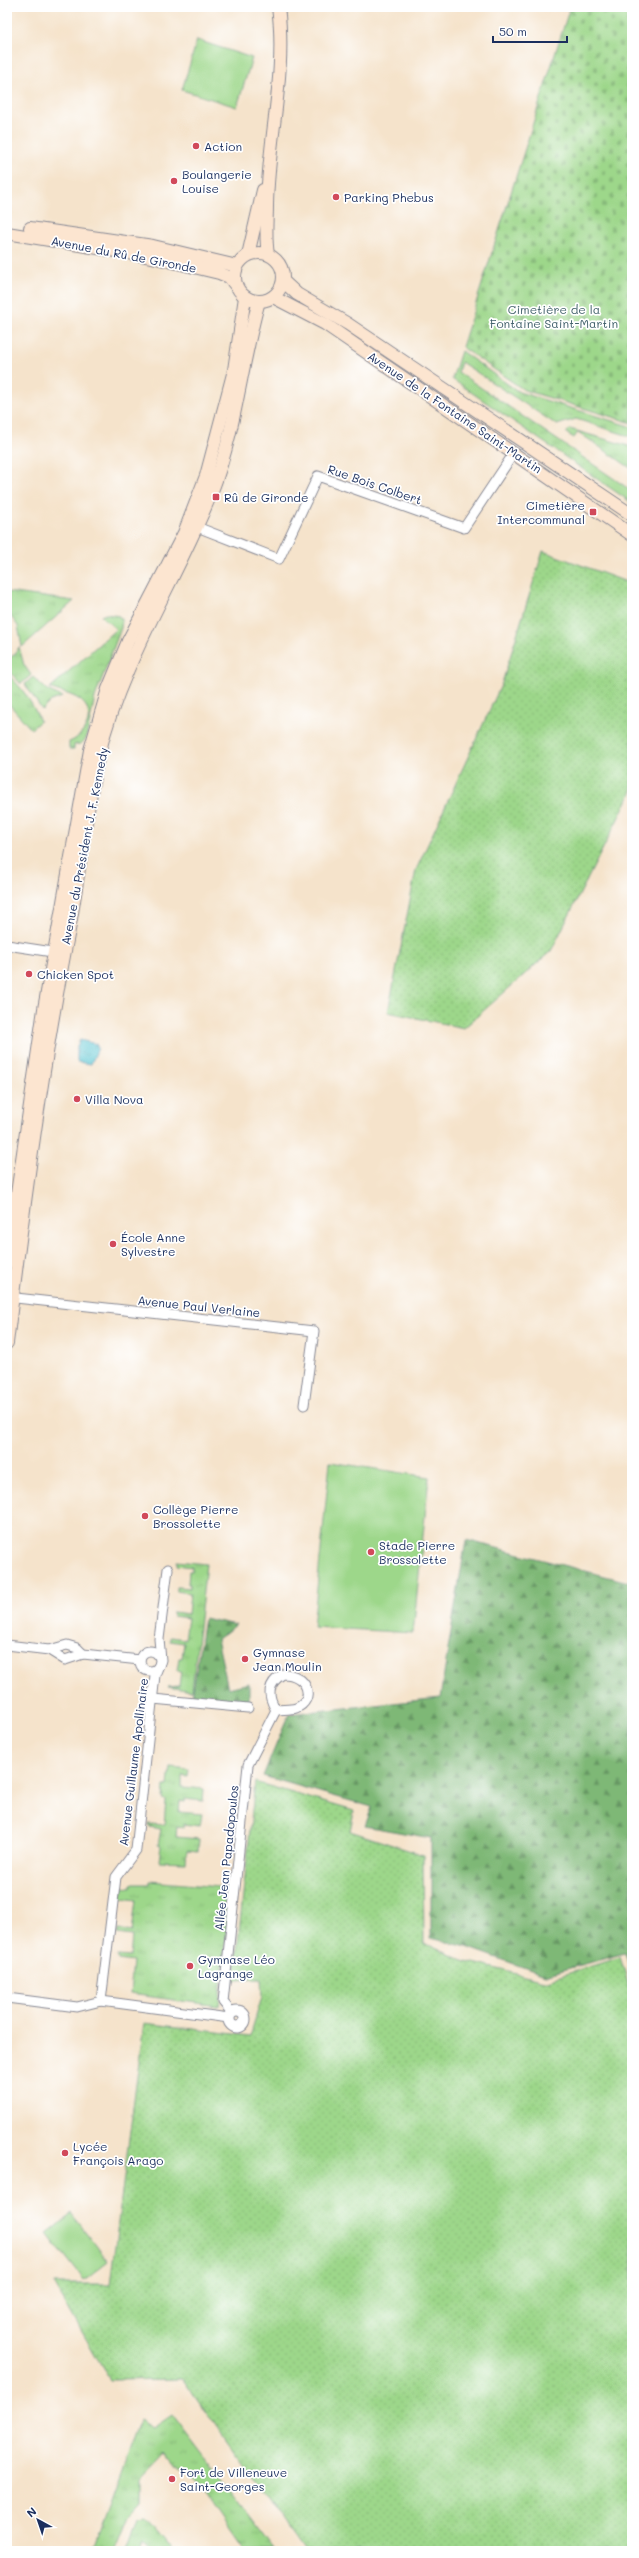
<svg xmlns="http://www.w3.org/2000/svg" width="639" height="2558" viewBox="0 0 639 2558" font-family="Mali,sans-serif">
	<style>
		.grass { fill: url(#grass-tufts); stroke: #5c8374 }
		.forest { fill: url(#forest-firs); stroke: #4c746a }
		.cemetery { fill: url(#cemetery-stones); stroke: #5c8374 }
		.park { fill: #9dd78a; stroke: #5c8374 }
		.garden { fill: url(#garden-dots); stroke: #5c8374 }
		.water { fill: url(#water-ripples); stroke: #3a7a97 }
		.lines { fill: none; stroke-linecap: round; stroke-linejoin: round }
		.minor-casing { stroke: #888994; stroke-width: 11 }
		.tertiary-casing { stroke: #888994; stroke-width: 13 }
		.secondary-casing { stroke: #888994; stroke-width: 14 }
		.minor { stroke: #fff; stroke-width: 9 }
		.tertiary { stroke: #fff; stroke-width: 11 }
		.secondary { stroke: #fce5d0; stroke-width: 12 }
		.poi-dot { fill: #d1495b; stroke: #fff; stroke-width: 1.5 }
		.labels { text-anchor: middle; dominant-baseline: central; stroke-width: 3.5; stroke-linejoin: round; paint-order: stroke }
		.poi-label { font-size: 12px; fill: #1b2f5e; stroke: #fff; text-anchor: start }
		.street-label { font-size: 12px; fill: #1b2f5e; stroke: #fff }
		.park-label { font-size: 12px; fill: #42616b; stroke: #fff }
	</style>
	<defs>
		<pattern id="grass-tufts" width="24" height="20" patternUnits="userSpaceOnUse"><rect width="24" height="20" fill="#9dd78a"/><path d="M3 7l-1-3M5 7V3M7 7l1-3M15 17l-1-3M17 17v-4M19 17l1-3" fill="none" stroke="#87b97a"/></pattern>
		<pattern id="forest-firs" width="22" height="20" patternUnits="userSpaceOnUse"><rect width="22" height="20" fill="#7eb876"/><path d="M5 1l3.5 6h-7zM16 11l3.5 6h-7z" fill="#669664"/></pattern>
		<pattern id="cemetery-stones" width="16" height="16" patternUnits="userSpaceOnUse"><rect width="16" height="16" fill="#9dd78a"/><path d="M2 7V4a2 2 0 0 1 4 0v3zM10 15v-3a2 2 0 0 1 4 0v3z" fill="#87b97a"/></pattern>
		<pattern id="garden-dots" width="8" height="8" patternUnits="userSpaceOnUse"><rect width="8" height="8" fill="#9dd78a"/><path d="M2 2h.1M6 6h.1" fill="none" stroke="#87b97a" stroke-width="1.8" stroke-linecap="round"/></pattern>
		<pattern id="water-ripples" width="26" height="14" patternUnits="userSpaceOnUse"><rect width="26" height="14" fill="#58c4d0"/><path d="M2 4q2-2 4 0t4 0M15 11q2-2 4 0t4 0" fill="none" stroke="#48a0ac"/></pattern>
	</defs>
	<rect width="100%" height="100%" fill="#fff"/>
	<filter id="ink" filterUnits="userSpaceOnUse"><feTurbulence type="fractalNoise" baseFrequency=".025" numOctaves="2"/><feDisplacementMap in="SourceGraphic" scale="8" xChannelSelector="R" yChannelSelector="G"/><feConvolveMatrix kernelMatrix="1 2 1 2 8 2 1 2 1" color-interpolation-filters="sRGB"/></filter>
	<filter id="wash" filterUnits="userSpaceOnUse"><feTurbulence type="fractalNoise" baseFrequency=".012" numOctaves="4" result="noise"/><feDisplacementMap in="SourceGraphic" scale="16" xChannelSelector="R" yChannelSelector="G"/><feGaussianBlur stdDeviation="0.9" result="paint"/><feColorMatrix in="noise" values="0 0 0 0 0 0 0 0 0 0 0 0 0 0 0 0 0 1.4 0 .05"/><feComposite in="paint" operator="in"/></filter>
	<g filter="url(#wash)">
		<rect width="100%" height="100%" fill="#f5e3cb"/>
		<!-- grass -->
		<g class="grass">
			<path d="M461,351L519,392L632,427V437L576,419L557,425L461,362L458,372L632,491V503L452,379Z"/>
			<path d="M570,429L632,447V469L578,432L574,438L566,433Z"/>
			<path d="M7,592L74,601L22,647L18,626L7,611Z"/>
			<path d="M106,614L119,616L122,620L121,628L95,697L86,739L81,744L74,745V749H69V742C86,736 97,712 80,700C72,694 59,692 50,688L116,629L101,616Z"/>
			<path d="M19,647L24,665L31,675L21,684L7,669V660L15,654Z"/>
			<path d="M7,674C22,687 32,702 40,721L31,729L7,702Z"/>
			<path d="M33,677L47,690L62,697L51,701L42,710L25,684Z"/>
			<path d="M177,1561L206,1564L192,1691L168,1687L179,1686L181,1671L177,1670L179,1658H182L184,1643L170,1641V1637L185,1639L188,1618L173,1616V1612L188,1614L190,1593L176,1591V1587L190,1588V1584H188L189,1571H192V1567L177,1565Z"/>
			<path d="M170,1767L189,1769L188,1777L182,1776V1787L204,1789L203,1801L185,1799V1802L180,1801L179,1812L202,1814L200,1826L183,1824V1827L177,1826L176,1837L199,1839L198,1851L187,1850L186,1862L159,1861L161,1846L158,1845L161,1829L149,1827V1824L164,1825L166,1800L163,1799L164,1786H168Z"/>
			<path d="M150,1881L231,1888L219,2006L130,1994L133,1962L118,1960V1956L130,1957L132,1936L117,1934L118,1930L132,1932L136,1900L121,1898L123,1887L132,1888V1884H150Z"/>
			<path d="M172,2415L275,2551H245L197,2482L179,2472L164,2454L141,2478V2501L129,2514L114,2551H92L140,2420L153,2428Z"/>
			<path d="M146,2517L172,2548V2551H150L144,2543L140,2551H127L138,2518Z"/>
		</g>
		<!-- forest -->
		<g class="forest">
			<path d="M466,1540L632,1583V1973L625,1953L545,1975L467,1947L431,1938V1838L365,1826L372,1807L263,1776L289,1714L440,1698Z"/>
			<path d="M204,1618L236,1625L217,1639L228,1688L249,1683V1703L192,1698Z"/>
		</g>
		<!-- cemetery -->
		<path class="cemetery" d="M570,7H632V423L524,390L462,347Z"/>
		<!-- park -->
		<g class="park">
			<path d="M197,40L252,58L237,107L182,90Z"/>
			<path d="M330,1462L429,1477L413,1633L313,1627Z"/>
			<path d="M72,2214L108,2261L84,2280L47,2233Z"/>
		</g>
		<!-- garden -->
		<g class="garden">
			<path d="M543,551L632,584V791L551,951L464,1028L388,1012L416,870L502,683Z"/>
			<path d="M255,1782L354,1811L350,1831L423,1855L424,1943L462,1960L544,1981L620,1957L632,1997V2551H304L183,2379L110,2380L54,2284H110L144,2023L250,2036L262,1997L261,1979L234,1980Z"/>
		</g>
		<!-- water -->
		<path class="water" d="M80,1040L96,1044L98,1048L91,1064L77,1062V1046Z"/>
	</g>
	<g filter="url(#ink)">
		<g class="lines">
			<!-- minor casing -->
			<g class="minor-casing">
				<g id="minor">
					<path d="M197,527L279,559L318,476L464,528L514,453"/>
					<path d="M7,945L59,953"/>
					<path d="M7,1297L314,1331L304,1405"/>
					<path d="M7,1645L49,1650"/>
					<path d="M67,1645L77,1648L83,1654L65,1660L49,1650Z"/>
					<circle cx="150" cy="1661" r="10"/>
					<path d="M83,1654L140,1660"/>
					<path d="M283,1674C308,1674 316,1700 296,1708C290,1710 282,1709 276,1710C267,1695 267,1684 283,1674Z"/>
					<path d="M153,1699L248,1708"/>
					<path d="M7,1998L77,2007L101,2001L229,2018"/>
					<path d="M101,2001L116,1877L136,1850L155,1675L161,1660L159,1639L168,1569"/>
					<path d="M232,2013L223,2002L248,1765L276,1710"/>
				</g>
			</g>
			<!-- tertiary casing -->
			<g class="tertiary-casing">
				<circle id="tertiary" cx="237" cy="2019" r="8"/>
			</g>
			<!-- secondary casing -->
			<g class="secondary-casing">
				<g id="secondary">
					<path d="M30,228L153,246L237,266"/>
					<path d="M7,233L152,257L219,273L229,277L236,286"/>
					<circle cx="259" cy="277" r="24"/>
					<path d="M268,254C265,238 267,221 267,205C268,139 287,73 278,7"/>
					<path d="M248,255L263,190"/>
					<path d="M283,281L297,294L348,324L632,515"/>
					<path d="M273,297L325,324L632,535"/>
					<path d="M7,1262L44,1009L90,750L108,689L128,641L184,533L206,476L234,370L245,297"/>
					<path d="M7,1343C24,1205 42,1066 69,930C80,872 85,812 99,754C122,659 177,580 212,491C236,430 241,364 259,301"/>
				</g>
			</g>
			<!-- minor -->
			<use href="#minor" class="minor"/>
			<!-- tertiary -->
			<use href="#tertiary" class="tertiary"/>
			<!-- secondary -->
			<use href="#secondary" class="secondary"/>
		</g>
	</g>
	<!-- markers -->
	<g class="poi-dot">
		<circle cx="196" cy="146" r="4"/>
		<circle cx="174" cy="181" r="4"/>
		<circle cx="336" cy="197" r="4"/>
		<rect x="212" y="493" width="8" height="8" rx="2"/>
		<rect x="589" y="508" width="8" height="8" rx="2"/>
		<circle cx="29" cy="974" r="4"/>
		<circle cx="77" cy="1099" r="4"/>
		<circle cx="113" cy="1244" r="4"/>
		<circle cx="145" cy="1516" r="4"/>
		<circle cx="371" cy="1552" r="4"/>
		<circle cx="245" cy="1659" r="4"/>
		<circle cx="190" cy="1966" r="4"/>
		<circle cx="65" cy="2153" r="4"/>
		<circle cx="172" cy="2479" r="4"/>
	</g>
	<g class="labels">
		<!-- poi labels -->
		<g class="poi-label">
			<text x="204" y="146">Action</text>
			<text x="182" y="174">Boulangerie<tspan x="182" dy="14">Louise</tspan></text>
			<text x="344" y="197">Parking Phebus</text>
			<text x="224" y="497">Rû de Gironde</text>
			<text x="585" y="505" text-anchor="end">Cimetière<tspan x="585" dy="14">Intercommunal</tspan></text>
			<text x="37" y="974">Chicken Spot</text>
			<text x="85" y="1099">Villa Nova</text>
			<text x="121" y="1237">École Anne<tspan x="121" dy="14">Sylvestre</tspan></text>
			<text x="153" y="1509">Collège Pierre<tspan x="153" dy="14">Brossolette</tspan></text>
			<text x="379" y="1545">Stade Pierre<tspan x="379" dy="14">Brossolette</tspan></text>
			<text x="253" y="1652">Gymnase<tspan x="253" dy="14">Jean Moulin</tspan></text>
			<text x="198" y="1959">Gymnase Léo<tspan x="198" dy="14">Lagrange</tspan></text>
			<text x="73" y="2146">Lycée<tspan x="73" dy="14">François Arago</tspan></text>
			<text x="180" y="2472">Fort de Villeneuve<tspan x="180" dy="14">Saint-Georges</tspan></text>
		</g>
		<!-- street labels -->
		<g class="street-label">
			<text transform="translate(124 254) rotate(11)">Avenue du Rû de Gironde</text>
			<text transform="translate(455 412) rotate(34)">Avenue de la Fontaine Saint-Martin</text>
			<text transform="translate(375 484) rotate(19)">Rue Bois Colbert</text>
			<text transform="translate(84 846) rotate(-79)">Avenue du Président J. F. Kennedy</text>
			<text transform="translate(199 1306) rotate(6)">Avenue Paul Verlaine</text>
			<text transform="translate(133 1762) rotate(-83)">Avenue Guillaume Apollinaire</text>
			<text transform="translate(226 1858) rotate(-84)">Allée Jean Papadopoulos</text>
		</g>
		<!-- park labels -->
		<g class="park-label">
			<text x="554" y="309">Cimetière de la<tspan x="554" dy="14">Fontaine Saint-Martin</tspan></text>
		</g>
	</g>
	<!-- margin -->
	<rect width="639" height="2558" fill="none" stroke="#fff" stroke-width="24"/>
	<!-- north arrow -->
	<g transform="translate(38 2520) rotate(320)" stroke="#ffffff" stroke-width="3" paint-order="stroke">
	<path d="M0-3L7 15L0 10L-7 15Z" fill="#1b2f5e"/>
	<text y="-6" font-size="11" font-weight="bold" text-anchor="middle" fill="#1b2f5e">N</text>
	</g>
	<!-- scale -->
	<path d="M493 36v6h74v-6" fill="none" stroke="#1b2f5e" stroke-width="2"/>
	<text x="499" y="36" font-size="12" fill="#1b2f5e" stroke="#ffffff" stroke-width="3" paint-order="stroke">50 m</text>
</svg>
